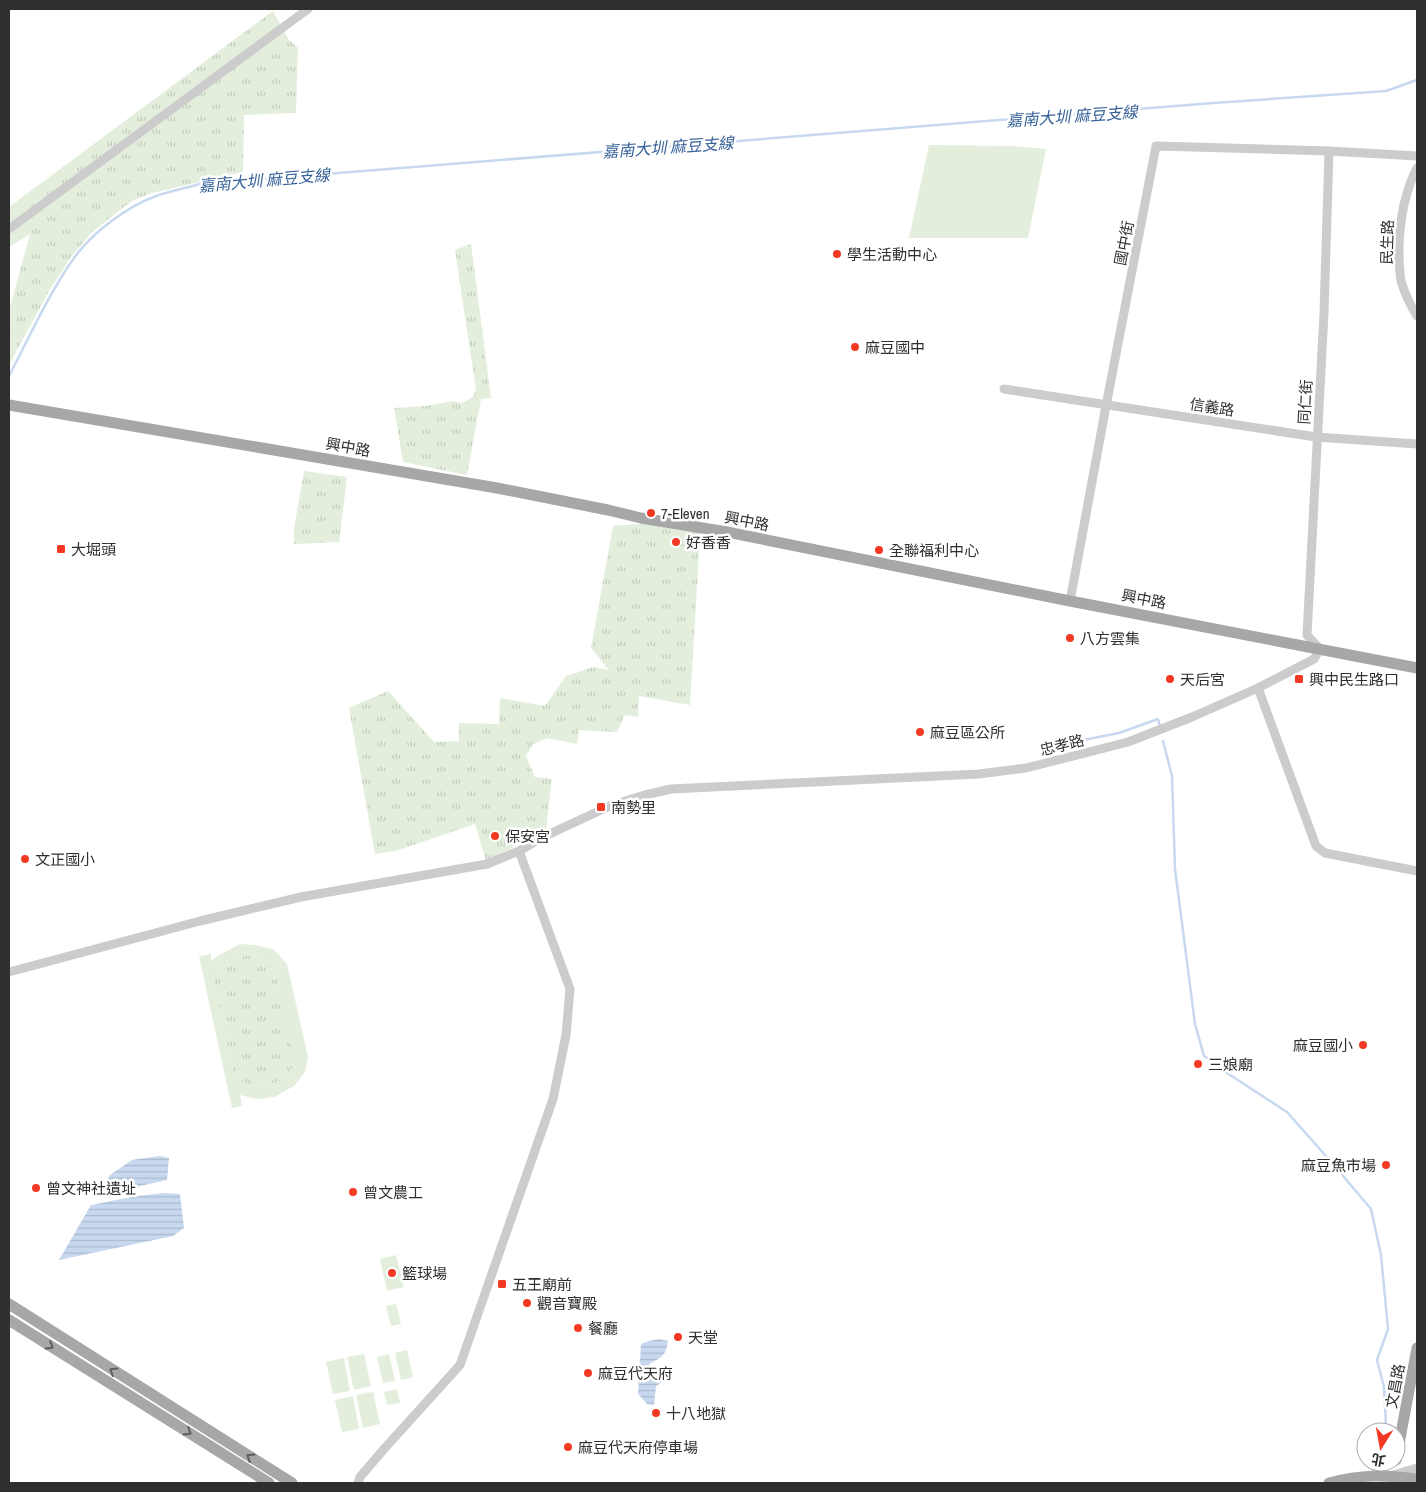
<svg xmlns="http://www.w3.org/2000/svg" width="1426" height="1492" viewBox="0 0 1426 1492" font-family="'Archivo Narrow','Noto Sans TC',sans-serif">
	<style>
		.grass { fill: url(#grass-tufts) }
		.park { fill: #e3eedc; fill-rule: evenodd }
		.water { fill: url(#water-rules) }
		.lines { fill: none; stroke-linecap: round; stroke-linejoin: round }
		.stream { stroke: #c7d8ef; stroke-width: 2.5 }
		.minor { stroke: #ccc; stroke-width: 9 }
		.major { stroke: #a7a7a7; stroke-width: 11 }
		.oneway { stroke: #5f5f5f }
		.poi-dot { fill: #f33924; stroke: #fff; stroke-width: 2 }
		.labels { text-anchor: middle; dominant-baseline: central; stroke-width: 5; stroke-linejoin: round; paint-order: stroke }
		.street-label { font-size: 15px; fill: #2f2f2f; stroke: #fff }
		.poi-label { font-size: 15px; fill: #2f2f2f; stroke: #fff; text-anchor: start }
		.water-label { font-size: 16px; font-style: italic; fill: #366199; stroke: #fff }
	</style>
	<defs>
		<pattern id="grass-tufts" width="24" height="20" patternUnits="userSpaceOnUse" patternTransform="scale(1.25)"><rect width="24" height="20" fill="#e3eedc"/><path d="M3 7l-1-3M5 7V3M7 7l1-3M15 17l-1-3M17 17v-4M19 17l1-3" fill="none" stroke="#c3ccbd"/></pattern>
		<pattern id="water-rules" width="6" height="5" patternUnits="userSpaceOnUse" patternTransform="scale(1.25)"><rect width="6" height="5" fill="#c7d8ef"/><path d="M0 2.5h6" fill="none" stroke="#abbacd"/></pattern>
	</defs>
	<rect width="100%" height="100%" fill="#fff"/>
	<!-- grass -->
	<g class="grass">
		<path d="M273,11L289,40L298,48L296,113L244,115L243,172L152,193L134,200L120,210L92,232L71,257L49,291L9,365V311L30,234L9,247V207Z"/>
		<path d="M471,244L491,398L481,399L467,475L403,462L394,408L426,406L452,401L462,403L473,397L476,390L455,250Z"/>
		<path d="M304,471L347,477L339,542L294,544V529Z"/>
		<path d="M701,519L690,705L639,696L638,717L625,715L617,732L579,730L577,744L547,738L533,744L526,756L535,777L552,779L546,830L521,841L514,847L486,861L475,824L395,851L375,854L349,708L388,691L434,742L459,741V723L499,724L500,698L545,706L566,676L593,667L609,670L591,648L613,526Z"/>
		<path d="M245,956H253L271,962L275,970L295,1059C293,1064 292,1070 289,1074C279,1085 258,1089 245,1083C239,1080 235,1075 232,1069L214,981C220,964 229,958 245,956Z"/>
	</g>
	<!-- park -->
	<g class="park">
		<path d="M929,145L1014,146L1046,149L1028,238H909Z"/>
		<path d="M240,944L254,945L273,949L287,964L308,1057L305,1072L294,1086L274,1097L257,1099L240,1095L242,1106L232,1108L199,956L211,954V961L219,955ZM245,956H253L271,962L275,970L294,1059C293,1064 292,1070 289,1074C279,1085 258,1089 245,1083C239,1080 235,1075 232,1069L214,981C220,964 229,958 245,956Z"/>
		<path d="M396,1255L404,1287L387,1291L380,1259Z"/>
		<path d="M396,1304L401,1324L391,1326L386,1306Z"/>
		<path d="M407,1350L413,1377L401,1380L395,1353Z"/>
		<path d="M364,1354L371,1386L354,1390L347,1357Z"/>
		<path d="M389,1354L395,1381L383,1383L377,1357Z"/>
		<path d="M344,1358L350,1391L333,1394L326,1362Z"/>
		<path d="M397,1389L400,1403L387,1405L384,1392Z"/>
		<path d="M373,1392L380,1424L363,1428L356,1395Z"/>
		<path d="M353,1396L359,1429L342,1432L335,1400Z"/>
	</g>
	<!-- water -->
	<g class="water">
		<path d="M160,1156L169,1158L167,1180L99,1195L110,1175L132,1160Z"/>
		<path d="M164,1193L180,1194L184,1228L173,1236L59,1260L91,1205L137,1196Z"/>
		<path d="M659,1339L668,1341C665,1365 651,1356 645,1371L651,1373L661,1371L667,1379L656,1386L654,1405L647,1404L638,1394L641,1344L649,1341Z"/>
	</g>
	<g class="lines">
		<!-- stream -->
		<g class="stream">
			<path d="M9,376C29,338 49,293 74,258C92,233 126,207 156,196C170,191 186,188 200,184L1213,103L1386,91L1417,80"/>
			<path d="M1078,741L1119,733L1158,719L1160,727"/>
			<path d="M1163,741L1172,776L1175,869L1195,1024L1204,1056L1209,1059"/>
			<path d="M1217,1065L1227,1073L1287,1112L1333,1164L1371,1209L1381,1255L1388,1329L1377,1360L1384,1387L1386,1425L1383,1432"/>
			<path d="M1373,1462V1472"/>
		</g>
		<!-- minor -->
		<g class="minor">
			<path d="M1417,168C1404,193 1400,219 1399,246C1399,258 1399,270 1401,281C1405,294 1410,305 1417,316"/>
			<path d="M9,229L308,9"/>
			<path d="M1004,389L1316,437L1417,444"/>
			<path d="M1070,601L1106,406L1156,146L1329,151L1417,156"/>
			<path d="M1258,688L1316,846L1325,853L1417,871"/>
			<path d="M9,972L200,921L301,897L487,864L519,851L543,837L612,805L645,795L671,789L979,774L1026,768L1128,742L1192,717L1258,688L1314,659L1320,649L1307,635L1324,313L1329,151"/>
			<path d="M1393,1475L1417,1468"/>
			<path d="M358,1483L360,1477L384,1449L460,1365L553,1099L566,1035L570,989L519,851"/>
		</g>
		<!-- major -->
		<g class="major">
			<path d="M9,405L497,488L608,510L641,518L727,532L1070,601L1417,668"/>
			<path d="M9,1304L292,1483"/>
			<path d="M9,1320L269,1483"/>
			<path d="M1396,1460L1417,1348"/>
			<path d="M1329,1483C1362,1474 1384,1475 1417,1479"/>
		</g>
	</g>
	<!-- one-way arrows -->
	<defs><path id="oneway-chevron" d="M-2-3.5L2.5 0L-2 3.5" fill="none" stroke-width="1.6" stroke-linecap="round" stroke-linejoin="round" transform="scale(1.25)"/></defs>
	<g class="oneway">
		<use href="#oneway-chevron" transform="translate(50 1346) rotate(32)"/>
		<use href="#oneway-chevron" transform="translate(113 1371) rotate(-148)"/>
		<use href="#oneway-chevron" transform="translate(188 1432) rotate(32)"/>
		<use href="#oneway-chevron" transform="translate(250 1457) rotate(-148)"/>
	</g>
	<!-- markers -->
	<g class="poi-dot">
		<circle cx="837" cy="254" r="5"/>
		<circle cx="855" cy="347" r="5"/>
		<circle cx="651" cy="513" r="5"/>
		<circle cx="676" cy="542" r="5"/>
		<rect x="56" y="544" width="10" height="10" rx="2.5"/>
		<circle cx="879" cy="550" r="5"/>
		<circle cx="1070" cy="638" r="5"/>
		<circle cx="1170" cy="679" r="5"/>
		<rect x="1294" y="674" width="10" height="10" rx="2.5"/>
		<circle cx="920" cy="732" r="5"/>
		<rect x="596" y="802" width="10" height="10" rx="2.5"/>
		<circle cx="495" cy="836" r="5"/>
		<circle cx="25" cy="859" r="5"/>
		<circle cx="1363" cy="1045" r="5"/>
		<circle cx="1198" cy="1064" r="5"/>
		<circle cx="1386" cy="1165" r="5"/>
		<circle cx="36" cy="1188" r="5"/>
		<circle cx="353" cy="1192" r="5"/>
		<circle cx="392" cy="1273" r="5"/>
		<rect x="497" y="1279" width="10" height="10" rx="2.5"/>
		<circle cx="527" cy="1303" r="5"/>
		<circle cx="578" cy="1328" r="5"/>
		<circle cx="678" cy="1337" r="5"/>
		<circle cx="588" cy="1373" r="5"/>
		<circle cx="656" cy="1413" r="5"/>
		<circle cx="568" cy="1447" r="5"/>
	</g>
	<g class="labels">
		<!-- street labels -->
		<g class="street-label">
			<text transform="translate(1387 242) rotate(-88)">民生路</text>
			<text transform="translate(1124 243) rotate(-79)">國中街</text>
			<text transform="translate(1305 402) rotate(-87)">同仁街</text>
			<text transform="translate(1212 407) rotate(9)">信義路</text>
			<text transform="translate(348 447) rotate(10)">興中路</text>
			<text transform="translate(747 521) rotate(11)">興中路</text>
			<text transform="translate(1144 599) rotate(11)">興中路</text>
			<text transform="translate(1062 745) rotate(-14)">忠孝路</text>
			<text transform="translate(1395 1386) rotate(-79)">文昌路</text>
		</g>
		<!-- poi labels -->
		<g class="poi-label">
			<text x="847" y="254">學生活動中心</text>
			<text x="865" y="347">麻豆國中</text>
			<text x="661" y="513">7-Eleven</text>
			<text x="686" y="542">好香香</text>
			<text x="71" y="549">大堀頭</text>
			<text x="889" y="550">全聯福利中心</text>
			<text x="1080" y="638">八方雲集</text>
			<text x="1180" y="679">天后宮</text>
			<text x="1309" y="679">興中民生路口</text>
			<text x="930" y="732">麻豆區公所</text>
			<text x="611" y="807">南勢里</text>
			<text x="505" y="836">保安宮</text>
			<text x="35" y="859">文正國小</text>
			<text x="1353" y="1045" text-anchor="end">麻豆國小</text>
			<text x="1208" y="1064">三娘廟</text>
			<text x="1376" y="1165" text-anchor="end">麻豆魚市場</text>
			<text x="46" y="1188">曾文神社遺址</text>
			<text x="363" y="1192">曾文農工</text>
			<text x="402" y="1273">籃球場</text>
			<text x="512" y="1284">五王廟前</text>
			<text x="537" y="1303">觀音寶殿</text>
			<text x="588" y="1328">餐廳</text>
			<text x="688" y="1337">天堂</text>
			<text x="598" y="1373">麻豆代天府</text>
			<text x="666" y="1413">十八地獄</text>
			<text x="578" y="1447">麻豆代天府停車場</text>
		</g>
		<!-- water labels -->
		<g class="water-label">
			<text transform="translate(1072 116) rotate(-4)">嘉南大圳 麻豆支線</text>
			<text transform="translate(668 147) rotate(-4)">嘉南大圳 麻豆支線</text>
			<text transform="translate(264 180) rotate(-5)">嘉南大圳 麻豆支線</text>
		</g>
	</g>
	<!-- border -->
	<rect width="1426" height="1492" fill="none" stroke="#2f2f2f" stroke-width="20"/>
	<!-- north arrow -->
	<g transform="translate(1381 1447) rotate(191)"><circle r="24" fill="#ffffff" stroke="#acacac"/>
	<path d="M0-4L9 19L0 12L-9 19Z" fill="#f33924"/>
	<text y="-8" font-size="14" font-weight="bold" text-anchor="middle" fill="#2f2f2f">北</text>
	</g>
</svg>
